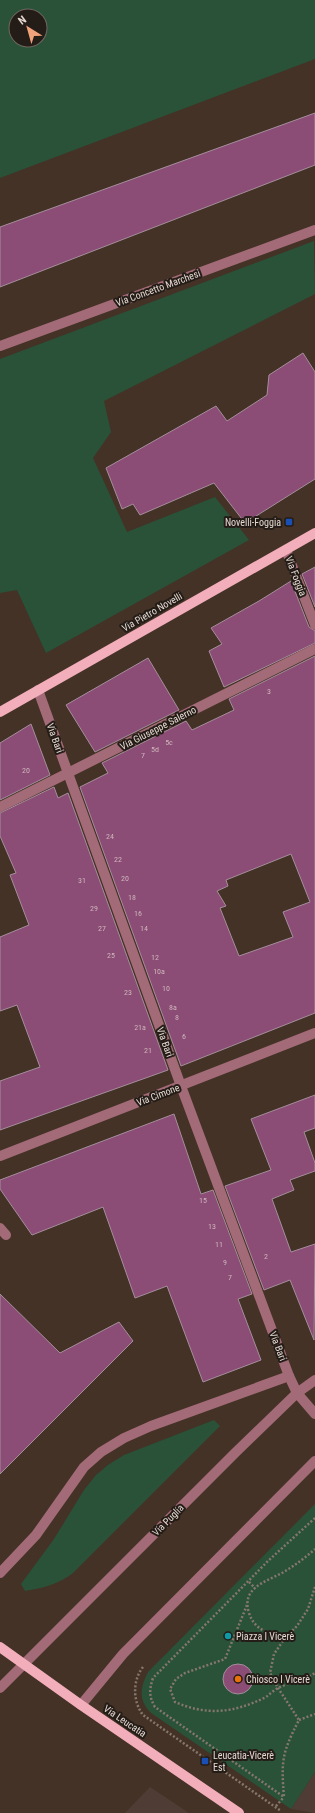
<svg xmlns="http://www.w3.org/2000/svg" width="315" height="1813" viewBox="0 0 315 1813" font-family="'Roboto Condensed',sans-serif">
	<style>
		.education { fill: #4f3c34 }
		.green { fill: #295238; fill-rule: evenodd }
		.building { fill: #8b4c75; stroke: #a58e9c; fill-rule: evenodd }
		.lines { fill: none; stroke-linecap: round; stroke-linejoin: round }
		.path { stroke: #86776d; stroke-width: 2.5; stroke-dasharray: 2 2; stroke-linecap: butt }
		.minor { stroke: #a36b77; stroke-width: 10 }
		.major { stroke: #f3aebb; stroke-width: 10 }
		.transit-dot { fill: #1a4fb4; stroke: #241c17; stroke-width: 1.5 }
		.culture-dot { fill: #0f9aa8; stroke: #241c17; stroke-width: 1.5 }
		.food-dot { fill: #e8710a; stroke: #241c17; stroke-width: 1.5 }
		.labels { text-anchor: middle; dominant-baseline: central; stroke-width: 4; stroke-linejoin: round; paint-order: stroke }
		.number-label { font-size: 8px; fill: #ceb6bb }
		.street-label { font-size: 10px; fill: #e5d9d2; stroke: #241c17 }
		.poi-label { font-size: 10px; fill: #e5d9d2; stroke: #241c17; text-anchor: start }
	</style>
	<rect width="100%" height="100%" fill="#443226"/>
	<!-- education -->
	<g class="education">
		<path d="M315,1772V1813L291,1809Z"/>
		<path d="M150,1787L189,1813H125Z"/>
	</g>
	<!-- green -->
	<g class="green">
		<path d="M0,0H315V59L0,178ZM16,16H40V40H16Z"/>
		<path d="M314,241L315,294L104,401L111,432L93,458L127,532L215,497L249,540L46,653L17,590L0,593V359Z"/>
		<path d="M214,1420L220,1426L73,1573C59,1584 43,1588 25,1591L21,1584L54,1539L84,1490L96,1475L108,1465L124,1455Z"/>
		<path d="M315,1504V1772L291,1809L151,1713C138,1700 140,1687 148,1672Z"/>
	</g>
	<!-- building -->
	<g class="building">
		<path d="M315,113V165L0,287V227Z"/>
		<path d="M303,353L315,372V479L245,523L214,483L140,515L133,504L122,509L106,468L216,406L227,421L267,395L269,375Z"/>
		<path d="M315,567V607L302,574Z"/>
		<path d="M291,581L309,627L315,631V643L224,687L209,651L222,644L211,628L259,601Z"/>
		<path d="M315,656V1013L181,1066L80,787L108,773L102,763L186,721L192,730L234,710L229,699ZM291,854L310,902L283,912L293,937L239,956L220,908L226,906L217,891L228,886L226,880Z"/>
		<path d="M148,658L179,710L95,752L66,705Z"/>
		<path d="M31,724L50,775L0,800V743Z"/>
		<path d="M54,787L58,798L68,793L168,1070L0,1130V1081L40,1067L17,1005L0,1011V937L29,925L10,875L16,873L0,836V813Z"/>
		<path d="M315,1095V1128L304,1132L315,1163V1171L290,1180L294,1190L272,1199L291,1252L315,1244L314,1340L290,1280L264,1290L225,1186L271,1170L251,1119Z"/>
		<path d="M174,1114L201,1194L213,1190L252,1294L238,1299L261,1360L203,1382L167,1286L135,1298L103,1207L32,1235L0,1189V1180Z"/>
		<path d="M0,1294L60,1353L119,1322L133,1341L0,1474Z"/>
		<circle cx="238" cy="1679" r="15"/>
	</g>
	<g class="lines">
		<!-- path -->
		<g class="path">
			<path d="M315,1518L268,1561L153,1678C149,1690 149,1697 155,1707L284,1797C281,1760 282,1753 299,1720L278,1688L270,1673L274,1654L285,1638L297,1626L308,1609L315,1587"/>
			<path d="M249,1582L255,1588"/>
			<path d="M247,1605L225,1659L185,1673L176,1679L170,1689L175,1702C207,1716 234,1713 266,1697C270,1694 274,1690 278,1688C290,1682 304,1680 315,1673"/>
			<path d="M285,1638C269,1633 255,1631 249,1613C241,1588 265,1582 282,1573C294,1566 305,1558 315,1549"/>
			<path d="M143,1667C132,1681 133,1702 143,1715L281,1811"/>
			<path d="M299,1720L315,1714"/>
			<path d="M276,1806L284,1797"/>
		</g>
		<!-- minor -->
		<g class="minor">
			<path d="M0,346L315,230"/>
			<path d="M286,550L315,625"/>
			<path d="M38,690L181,1086L289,1376L297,1393L315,1414"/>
			<path d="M0,807L315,649"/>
			<path d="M0,1156L315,1033"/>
			<path d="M0,1228L6,1235"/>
			<path d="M0,1573L36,1535L84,1467L101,1452L124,1438L151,1426L289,1376"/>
			<path d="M0,1688L236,1452L297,1393L315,1380"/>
			<path d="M81,1705L123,1654L315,1461"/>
		</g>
		<!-- major -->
		<g class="major">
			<path d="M0,712L315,533"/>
			<path d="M0,1647L81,1705L239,1813"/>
		</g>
	</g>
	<!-- markers -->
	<g class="transit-dot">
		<rect x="285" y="518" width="8" height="8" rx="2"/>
		<rect x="201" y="1757" width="8" height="8" rx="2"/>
	</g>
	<circle class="culture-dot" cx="228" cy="1636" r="4"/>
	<circle class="food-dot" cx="238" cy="1679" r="4"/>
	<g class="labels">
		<!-- number labels -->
		<g class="number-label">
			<text x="269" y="691">3</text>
			<text x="169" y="742">5c</text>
			<text x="155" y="749">5d</text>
			<text x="143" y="755">7</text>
			<text x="26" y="770">20</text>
			<text x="110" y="836">24</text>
			<text x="118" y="859">22</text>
			<text x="125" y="878">20</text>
			<text x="82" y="880">31</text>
			<text x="132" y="897">18</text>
			<text x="94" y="908">29</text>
			<text x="138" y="913">16</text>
			<text x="102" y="928">27</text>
			<text x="144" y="928">14</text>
			<text x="111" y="955">25</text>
			<text x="155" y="957">12</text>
			<text x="159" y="971">10a</text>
			<text x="166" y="988">10</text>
			<text x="128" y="992">23</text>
			<text x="173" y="1007">8a</text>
			<text x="177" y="1017">8</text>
			<text x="140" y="1027">21a</text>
			<text x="184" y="1036">6</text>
			<text x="148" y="1050">21</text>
			<text x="203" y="1200">15</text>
			<text x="212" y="1226">13</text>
			<text x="219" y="1244">11</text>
			<text x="266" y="1256">2</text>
			<text x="225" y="1262">9</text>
			<text x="230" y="1277">7</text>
		</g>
		<!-- street labels -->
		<g class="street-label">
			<text transform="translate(158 288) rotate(-20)">Via Concetto Marchesi</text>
			<text transform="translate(296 576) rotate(69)">Via Foggia</text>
			<text transform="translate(152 612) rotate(-30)">Via Pietro Novelli</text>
			<text transform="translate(158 728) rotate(-27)">Via Giuseppe Salerno</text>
			<text transform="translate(55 738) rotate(70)">Via Bari</text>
			<text transform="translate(165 1042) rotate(70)">Via Bari</text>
			<text transform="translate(158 1095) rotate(-21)">Via Cimone</text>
			<text transform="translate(278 1346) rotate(69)">Via Bari</text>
			<text transform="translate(168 1520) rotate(-45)">Via Puglia</text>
			<text transform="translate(125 1721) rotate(34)">Via Leucatia</text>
		</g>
		<!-- poi labels -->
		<g class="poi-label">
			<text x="281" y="522" text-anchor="end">Novelli-Foggia</text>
			<text x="236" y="1636">Piazza I Vicerè</text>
			<text x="246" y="1679">Chiosco I Vicerè</text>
			<text x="213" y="1755">Leucatia-Vicerè<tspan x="213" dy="12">Est</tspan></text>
		</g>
	</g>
	<!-- north arrow -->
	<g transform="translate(28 28) rotate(323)"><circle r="19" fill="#241c17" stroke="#716862"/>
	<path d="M0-3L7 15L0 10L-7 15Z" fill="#f0a27a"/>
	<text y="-6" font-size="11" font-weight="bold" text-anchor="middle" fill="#e5d9d2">N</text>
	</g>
</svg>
